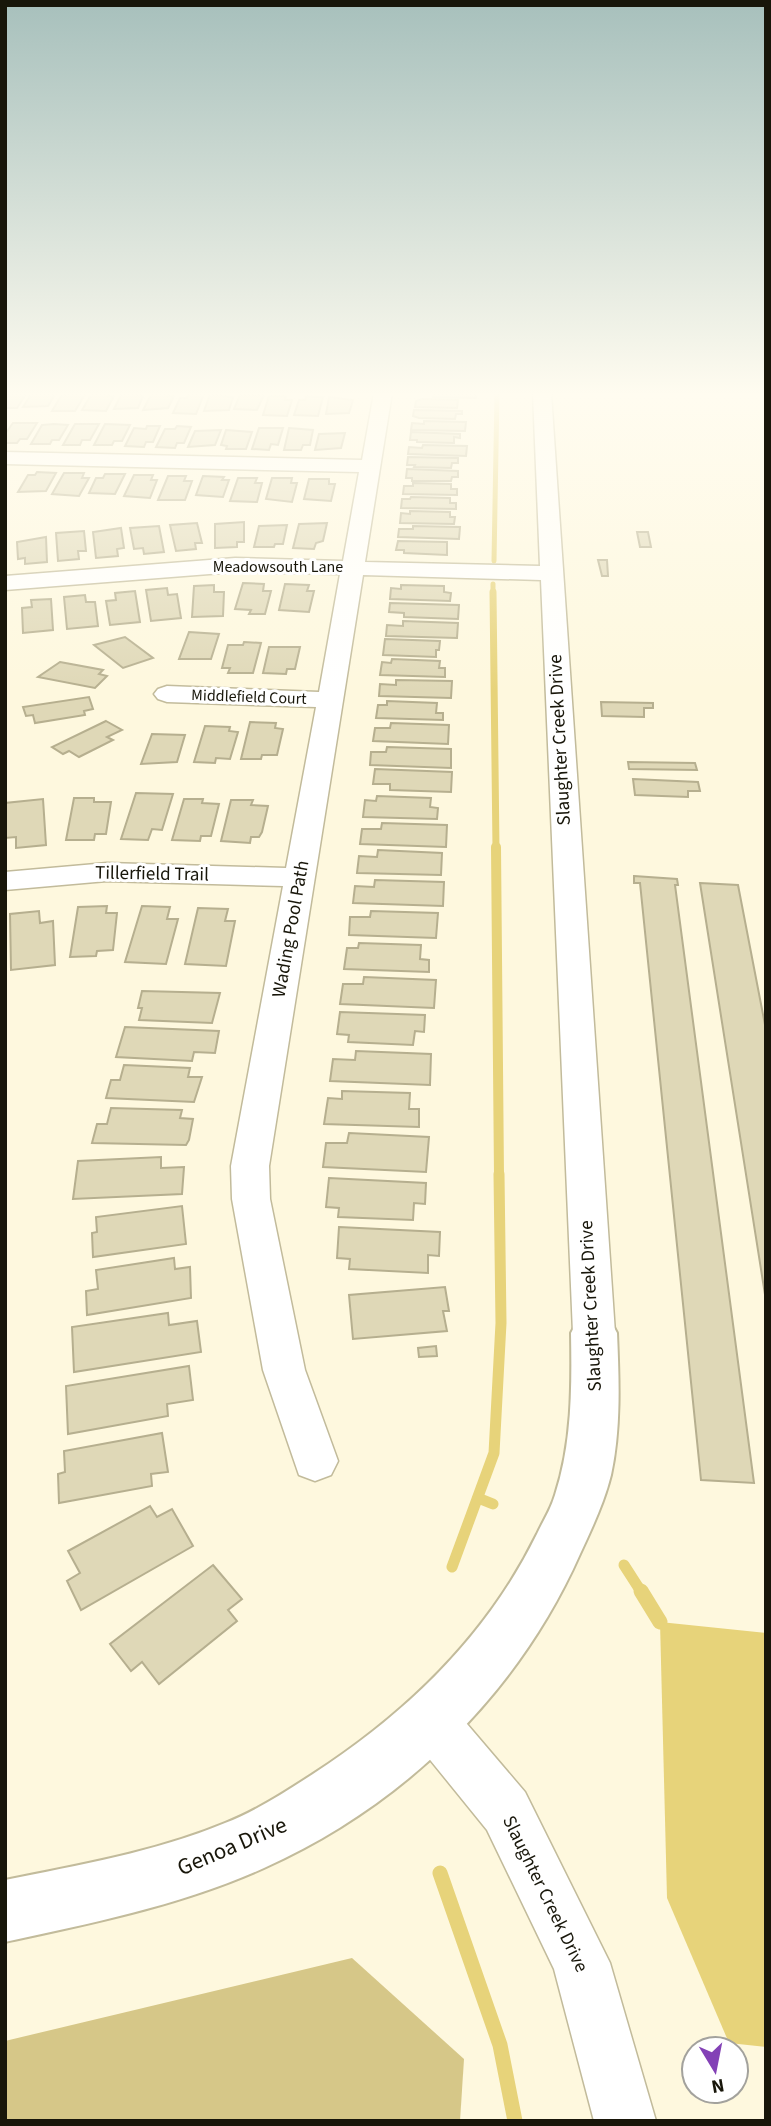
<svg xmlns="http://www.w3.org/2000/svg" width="771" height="2126" viewBox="0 0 771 2126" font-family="'Source Sans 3',sans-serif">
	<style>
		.green { fill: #d6c788 }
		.water { fill: #e7d37a }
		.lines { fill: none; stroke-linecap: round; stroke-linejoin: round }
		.stream-far4 { stroke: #e7d37a; stroke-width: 5 }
		.stream-far3 { stroke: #e7d37a; stroke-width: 7 }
		.stream-far2 { stroke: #e7d37a; stroke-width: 10 }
		.stream-far1 { stroke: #e7d37a; stroke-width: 11 }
		.stream { stroke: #e7d37a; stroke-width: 15 }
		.building { fill: #dfd8b7; stroke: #b6af8f; stroke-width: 2 }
		.street-casing { stroke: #c2bb9b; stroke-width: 3 }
		.secondary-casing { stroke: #c2bb9b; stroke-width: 4 }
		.street { fill: #fff; fill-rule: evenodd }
		.secondary { fill: #fff; fill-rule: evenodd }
		.labels { text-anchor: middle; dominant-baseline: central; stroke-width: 6; stroke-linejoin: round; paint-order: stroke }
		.far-street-label { font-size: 16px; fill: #18160a; stroke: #fff }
		.street-label { font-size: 19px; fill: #18160a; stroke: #fff }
		.near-street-label { font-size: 23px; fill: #18160a; stroke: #fff }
	</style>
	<rect width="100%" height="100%" fill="#fef8de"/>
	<!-- green -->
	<path class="green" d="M352,1958L464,2059L460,2121H5V2041Z"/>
	<!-- water -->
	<path class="water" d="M660,1622L766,1633V2047L729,2043L667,1898Z"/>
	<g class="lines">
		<!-- stream-far4 -->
		<g class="stream-far4">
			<path d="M494,561L497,393"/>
			<path d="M493,584V594"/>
		</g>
		<!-- stream-far3 -->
		<path class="stream-far3" d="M493,592L496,849"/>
		<!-- stream-far2 -->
		<path class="stream-far2" d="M496,847L499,1176"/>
		<!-- stream-far1 -->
		<g class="stream-far1">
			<path d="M478,1498L493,1504"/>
			<path d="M624,1565L642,1593"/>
			<path d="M452,1567L494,1453L501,1323L499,1174"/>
		</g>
		<!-- stream -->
		<g class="stream">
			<path d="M641,1591L660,1622"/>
			<path d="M440,1873L500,2045L515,2121"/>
		</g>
	</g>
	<!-- building -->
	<g class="building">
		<path d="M5,393H20L26,394L17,408H5Z"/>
		<path d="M32,393H56L48,406L23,407Z"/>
		<path d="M70,393H86L75,411H52L61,396Z"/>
		<path d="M92,393H109L108,396H114L106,411L82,410Z"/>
		<path d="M122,393H139L138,395L143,396L138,408L114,409Z"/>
		<path d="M152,393H170L168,396H174L168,408L143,410Z"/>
		<path d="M433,393H476V398L433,397Z"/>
		<path d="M189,394H204L196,414L173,413L180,398H187Z"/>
		<path d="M210,394L233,397L229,410L204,411Z"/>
		<path d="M240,395H264L257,410L234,409Z"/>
		<path d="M269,396H286L285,400H292L287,416L263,415Z"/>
		<path d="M306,396L323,397L318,416L294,415L299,400H305Z"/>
		<path d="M329,397L353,400L349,413L326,414Z"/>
		<path d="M423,399L458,400L457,408L415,407L416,401Z"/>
		<path d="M414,410L462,411V414H456L455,419L419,418L413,416Z"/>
		<path d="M424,421L466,422L465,431L411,430L412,423L424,424Z"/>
		<path d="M13,423H37L27,439H20L17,443H5V434Z"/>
		<path d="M75,424H99L90,440H82L80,445H63Z"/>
		<path d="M105,424L130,425L122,441H114L112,445H94Z"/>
		<path d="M42,425L54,424L68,425L59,440H52L50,444H31Z"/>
		<path d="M147,426H160L153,442H146L144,447L125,446L134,428L146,429Z"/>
		<path d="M177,426L191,427L184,443H177L175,448L156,447L165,429H175Z"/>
		<path d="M259,428H283L278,445L271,444L269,450L252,449Z"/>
		<path d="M289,428L313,430L310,445H303L301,450H284Z"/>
		<path d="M221,430L215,445L188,447L195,431Z"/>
		<path d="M226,430L252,432L246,449H226L227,446L221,445Z"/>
		<path d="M411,432L460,434V438L454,437V443L417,442V440H410Z"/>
		<path d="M345,433L341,448L315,450L319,434Z"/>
		<path d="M423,445L467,446L466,456L408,454L409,447L422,448Z"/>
		<path d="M408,457L458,458V463H452L451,468L414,467L415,465H407Z"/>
		<path d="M407,469L458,471V477H452L451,481H412V478H406Z"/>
		<path d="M37,472L56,473L46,491L18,492L28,475H35Z"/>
		<path d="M64,473H84L82,478H89L79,496L52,494Z"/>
		<path d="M105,474H125L115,494L89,493L96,478H103Z"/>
		<path d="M134,475H153L151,480H157L150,498L124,496Z"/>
		<path d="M168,476H186L184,481H192L185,500H158Z"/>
		<path d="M203,476L224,477L222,480H229L223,497L196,495Z"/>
		<path d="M238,478H257L255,483H262L257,502L230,501Z"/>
		<path d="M272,478H292L291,483H297L292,502L266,499Z"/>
		<path d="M309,479H329V484H335L331,501L304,499Z"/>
		<path d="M413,483L451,484V489H457V495L403,494L404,486H413Z"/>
		<path d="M411,497L450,498V503H456V509L401,508L402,499H410Z"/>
		<path d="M410,511L450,512V517H455L454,524L400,523L401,513L410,514Z"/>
		<path d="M244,522V542H237V547L215,548V524Z"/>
		<path d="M197,523L202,543H195L196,549L176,551L170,525Z"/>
		<path d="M327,523L323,541L316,543L314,549L293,548L299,524Z"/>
		<path d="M287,525L283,544H275L274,547H254L259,526Z"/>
		<path d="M159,526L164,552L144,554L143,548L134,549L130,528Z"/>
		<path d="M413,526L460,527L459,539L398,537L399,529H413Z"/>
		<path d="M121,528L124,548L117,549L118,556L96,558L93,532Z"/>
		<path d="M84,531L86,551H78L79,559L58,561L56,533Z"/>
		<path d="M637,532H648L651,547H640Z"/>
		<path d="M46,537L47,562L25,564V558L18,559L17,542Z"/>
		<path d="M398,541L447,542V555L404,553V550H396Z"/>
		<path d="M598,560H607L608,576H602Z"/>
		<path d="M243,583L264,584L263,591H271L265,614H249L251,610L235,609Z"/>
		<path d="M285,584L309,585L307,591H314L309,612L279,610Z"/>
		<path d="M214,585V592H224L223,616L192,617L194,586Z"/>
		<path d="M401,585L444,586V592L451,593L450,601L390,599L391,588L401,589Z"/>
		<path d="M167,588L168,595L177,594L181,618L151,621L146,590Z"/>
		<path d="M135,591L140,622L110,625L106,601L116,600L115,593Z"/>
		<path d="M85,595L86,602H95L98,626L67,629L64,597Z"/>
		<path d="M51,599L53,630L23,633L22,608L32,607L31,600Z"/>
		<path d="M390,603L459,605L458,619L404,617V613L389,612Z"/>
		<path d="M403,621L458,623L457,638L386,636L387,625L403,626Z"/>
		<path d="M189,632L219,634L211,659H179Z"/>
		<path d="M125,637L153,658L123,668L94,645Z"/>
		<path d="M385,639L440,641L439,650H436V657L383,655Z"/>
		<path d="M244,642L261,643L253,673H228L230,668H222L228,645H243Z"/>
		<path d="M269,647H300L295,669H287L286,674L263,673Z"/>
		<path d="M392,659L440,661L439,668H445V677L380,675L382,662L391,663Z"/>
		<path d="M60,662L103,670L99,674L107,676L95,688L38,677Z"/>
		<path d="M396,680L452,681L451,698L379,696L380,684L396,685Z"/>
		<path d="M89,697L93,709L84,711L85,715L35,723L33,715L26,716L23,707Z"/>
		<path d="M387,701L437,703L436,713H443V720L376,718L378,705H387Z"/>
		<path d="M601,702L653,703V708H644V717L602,716Z"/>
		<path d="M106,721L122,730L107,737L113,740L79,757L69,751L63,754L52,747Z"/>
		<path d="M250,722L276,723L275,728L283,729L277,755H262L261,759H241Z"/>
		<path d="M391,723L449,725L448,744L373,741L375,728H390Z"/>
		<path d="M205,726L230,727L229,731L238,732L230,759L216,758L215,763L194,762Z"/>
		<path d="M152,734L185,735L177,762L141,764Z"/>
		<path d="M387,747L451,749V768L370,765L371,752H386Z"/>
		<path d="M628,762L695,763L697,770L629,769Z"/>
		<path d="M375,769L452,772L451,792L390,790V784H373Z"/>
		<path d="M633,779L698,782L700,791H688V797L635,795Z"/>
		<path d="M136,793L173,794L162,830L152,829L148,840L121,839Z"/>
		<path d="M377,796L431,798L430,807L438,808L437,819L363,817L365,800L376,801Z"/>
		<path d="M74,798H94V802H111L106,834H95L94,840H66Z"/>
		<path d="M43,799L46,845L16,848V837L5,838V803Z"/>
		<path d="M184,799H203L202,803L219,804L211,836H201L200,841L172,840Z"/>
		<path d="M231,800H253L251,805L268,806L262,832L259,837H251L250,843L221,841Z"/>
		<path d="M382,823L447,825L446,847L360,844L362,829H381Z"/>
		<path d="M378,850L442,853L441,875L357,873L359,856L377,857Z"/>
		<path d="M634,876L677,879L678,885H675L754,1483L701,1480L640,883H634Z"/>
		<path d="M375,880L444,882L443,906L353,903L355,886L374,887Z"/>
		<path d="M700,883L738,885L766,1030V1301Z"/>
		<path d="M107,906L106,913H117L113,950L97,951L96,956L70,957L78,907Z"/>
		<path d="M142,906L170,907L167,919H178L166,964L125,962Z"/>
		<path d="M198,908L228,909L225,921H235L226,966L185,964Z"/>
		<path d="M39,911L40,923L53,921L55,965L11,970L10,914Z"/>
		<path d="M371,911L438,913L436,938L349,935L350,917H370Z"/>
		<path d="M359,943L421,945L420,959L429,960V972L344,969L347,948H358Z"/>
		<path d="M364,977L436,980L434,1008L340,1004L343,984H363Z"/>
		<path d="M142,991L220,993L212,1023L139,1020L142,1008H138Z"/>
		<path d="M340,1012L425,1015L424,1032L415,1031L413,1045L348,1042L349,1035L337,1034Z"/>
		<path d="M125,1027L219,1031L215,1053L194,1052L192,1061L116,1057Z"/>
		<path d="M356,1051L431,1054L430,1085L330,1081L333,1059L355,1060Z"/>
		<path d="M124,1065L190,1068L188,1077H202L194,1102L106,1098L111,1080H120Z"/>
		<path d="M342,1091L410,1093L409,1109H419V1127L324,1124L328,1098L342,1099Z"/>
		<path d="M111,1108L182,1110L180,1118L193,1119L189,1140L186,1145L92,1143L97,1124H107Z"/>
		<path d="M349,1133L429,1137L426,1172L323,1167L326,1143H347Z"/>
		<path d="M161,1157V1168L184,1167L182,1194L73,1199L78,1161Z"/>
		<path d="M329,1178L426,1183L425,1204L414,1203L413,1220L338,1217L339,1208L326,1207Z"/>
		<path d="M182,1206L186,1244L93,1257L92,1233L97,1232L96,1217Z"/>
		<path d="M339,1227L440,1232L439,1256L428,1255V1273L349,1269L350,1259L337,1258Z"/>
		<path d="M174,1258L175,1269L190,1267L191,1298L87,1315L86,1291L98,1289L96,1270Z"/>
		<path d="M445,1287L449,1311H443L447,1331L353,1339L349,1295Z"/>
		<path d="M168,1313L169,1325L197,1321L201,1352L74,1372L72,1327Z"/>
		<path d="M436,1346L437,1356L419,1357L418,1348Z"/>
		<path d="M189,1366L193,1400L167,1404L168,1416L68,1434L66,1386Z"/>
		<path d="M162,1433L168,1472L151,1474L152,1486L59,1503L58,1474L65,1472L64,1451Z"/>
		<path d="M150,1506L157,1517L172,1509L193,1546L81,1610L67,1581L80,1573L68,1551Z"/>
		<path d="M213,1565L242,1599L228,1610L237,1621L159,1684L142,1662L131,1671L110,1644Z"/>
	</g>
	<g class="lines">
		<!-- street casing -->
		<g class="street-casing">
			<g id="street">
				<path d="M374,393H392L365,562L540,566L533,393H551L615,1333L609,1345L594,1350L579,1345L573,1333L541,580L363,575L269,1166L270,1199L305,1370L338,1461L331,1475L315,1481L299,1475L263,1370L232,1199L231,1166L283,886L107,881L5,890V872L107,863L286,868L316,707L167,702L158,699L154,694L158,689L167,686L319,692L340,574L235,572L5,590V576L235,558L343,561L359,472L5,464V452L362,460Z"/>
				<path d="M432,1696L450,1704L525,1792L610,1963L656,2121H594L554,1969L487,1830L414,1740L406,1722L414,1704Z"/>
			</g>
		</g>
		<!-- secondary casing -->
		<g class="secondary-casing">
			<path id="secondary" d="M594,1314L610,1320L617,1333C619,1380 621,1429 611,1475C604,1503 592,1528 580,1554C518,1694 404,1805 264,1868C182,1905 93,1923 5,1942V1880C79,1865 155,1852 225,1823C256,1811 285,1792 313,1774C407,1713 487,1636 537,1534C543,1521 551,1509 555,1495C572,1443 572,1388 571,1333L578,1320Z"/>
		</g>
		<!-- street -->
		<use href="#street" class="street"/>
		<!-- secondary -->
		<use href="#secondary" class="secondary"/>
	</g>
	<!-- sky -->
	<linearGradient id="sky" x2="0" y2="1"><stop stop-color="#a7c0bc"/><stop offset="0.57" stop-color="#fffcf0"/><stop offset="1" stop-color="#fffcf0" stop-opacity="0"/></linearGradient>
	<rect width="771" height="691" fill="url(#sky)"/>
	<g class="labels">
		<!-- far-street labels -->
		<g class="far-street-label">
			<text x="278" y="567">Meadowsouth Lane</text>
			<text transform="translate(249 697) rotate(2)">Middlefield Court</text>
		</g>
		<!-- street labels -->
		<g class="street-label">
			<text transform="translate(560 740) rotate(-93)">Slaughter Creek Drive</text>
			<text transform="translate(152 874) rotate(1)">Tillerfield Trail</text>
			<text transform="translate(291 929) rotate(-80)">Wading Pool Path</text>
			<text transform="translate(591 1306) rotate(-93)">Slaughter Creek Drive</text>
			<text transform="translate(545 1894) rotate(64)">Slaughter Creek Drive</text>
		</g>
		<!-- near-street labels -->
		<g class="near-street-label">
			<text transform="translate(232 1846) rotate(-23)">Genoa Drive</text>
		</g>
	</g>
	<!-- border -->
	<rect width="771" height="2126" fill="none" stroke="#18160a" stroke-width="14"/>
	<!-- north arrow -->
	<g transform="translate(715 2070) rotate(170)"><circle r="33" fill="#ffffff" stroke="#a3a29d" stroke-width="2"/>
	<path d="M0-5L12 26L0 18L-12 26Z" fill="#8341b6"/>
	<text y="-10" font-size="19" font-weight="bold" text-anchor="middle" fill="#18160a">N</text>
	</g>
</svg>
